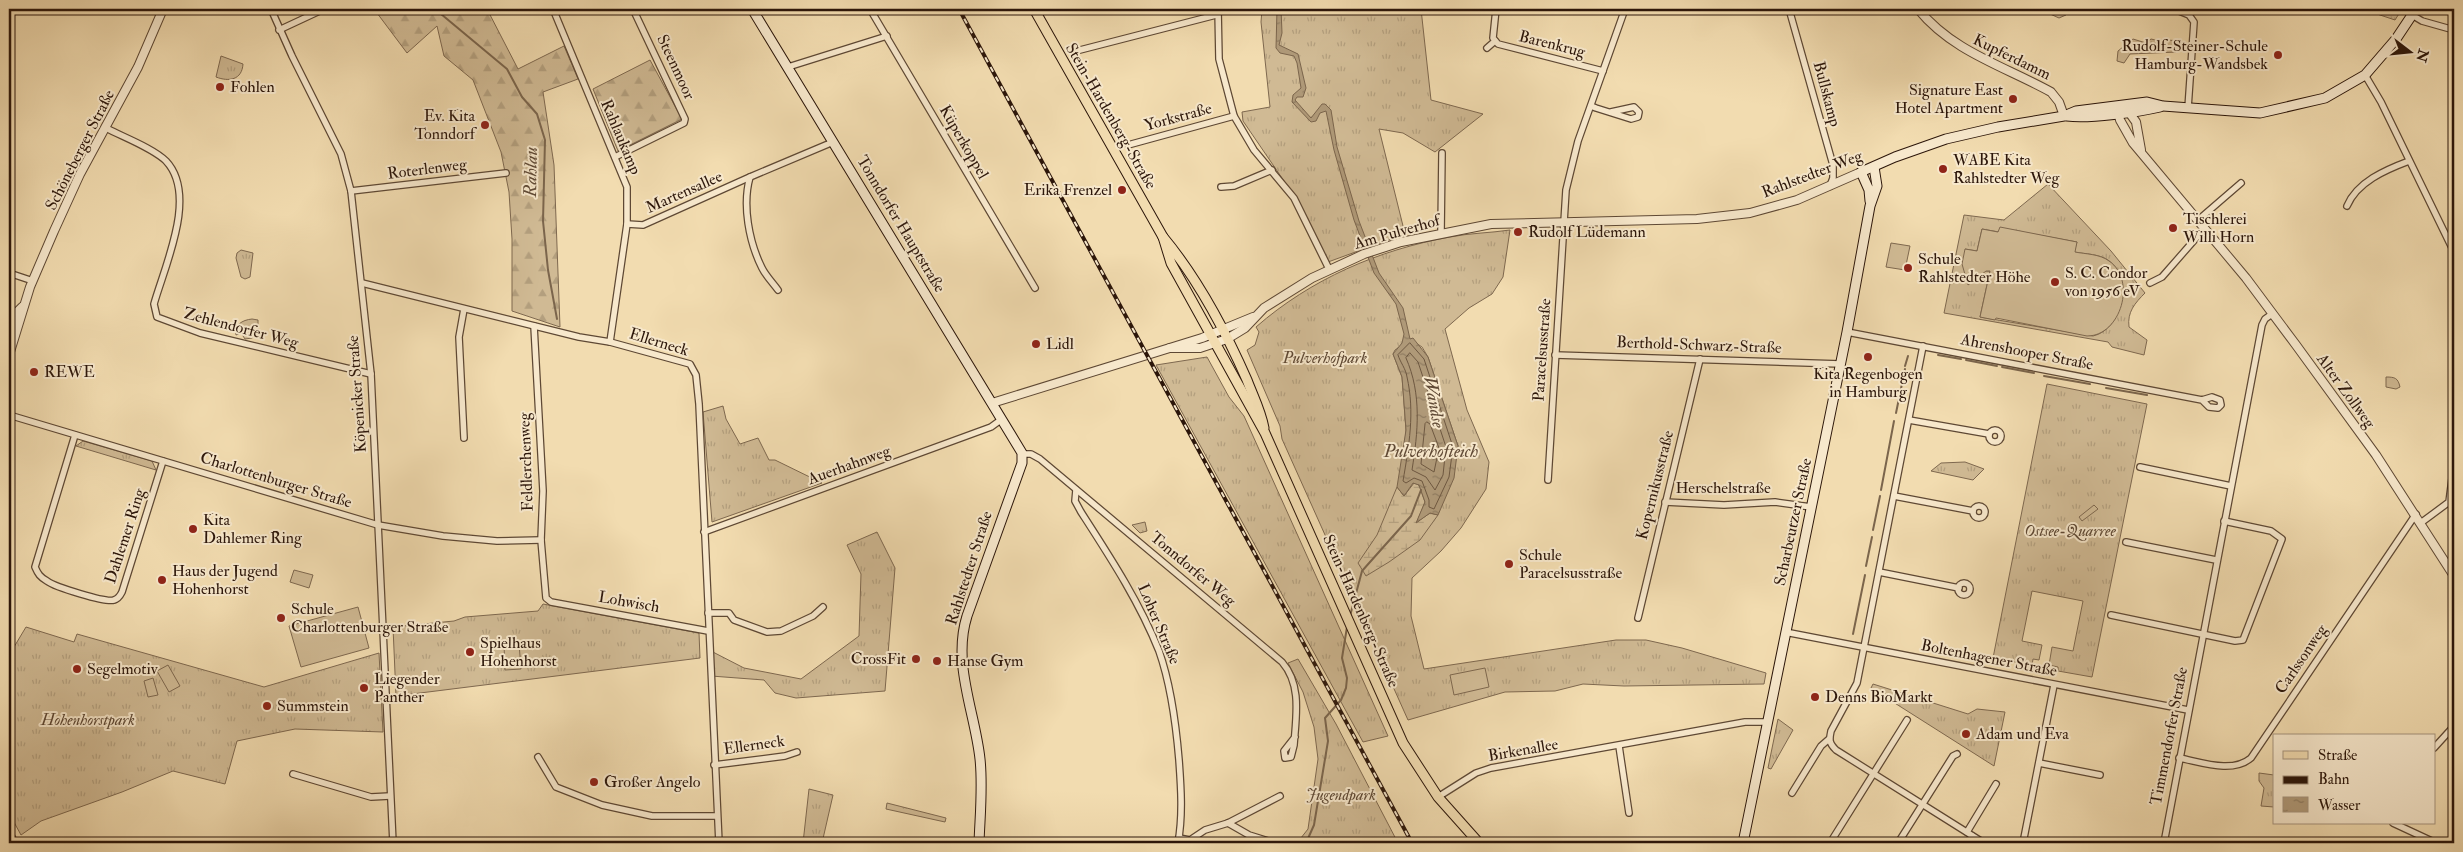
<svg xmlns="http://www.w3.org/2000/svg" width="2463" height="852" viewBox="0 0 2463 852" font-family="'IM FELL Double Pica',serif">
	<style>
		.grass { fill: url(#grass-tufts); stroke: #7e684f; fill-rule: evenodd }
		.forest { fill: url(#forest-firs); stroke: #7e684f }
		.wetland { fill: url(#wetland-marsh); stroke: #7e684f }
		.pitch { fill: #d0ba94; stroke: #7e684f }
		.water { fill: url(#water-ripples); stroke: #7b654c }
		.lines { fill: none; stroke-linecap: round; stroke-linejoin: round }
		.shore { stroke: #6e5841; stroke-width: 1 }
		.stream { stroke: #7b654c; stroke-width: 2 }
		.minor-casing { stroke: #5e4834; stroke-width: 8 }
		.tertiary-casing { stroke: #5e4834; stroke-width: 10 }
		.secondary-casing { stroke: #2c160a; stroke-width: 11 }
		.primary-casing { stroke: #2c160a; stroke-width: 11 }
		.minor { stroke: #f7e8cc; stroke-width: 5.5 }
		.tertiary { stroke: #f7e8cc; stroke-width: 8 }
		.secondary { stroke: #f7e8cc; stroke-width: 9 }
		.primary { stroke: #f2dcb0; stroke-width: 9 }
		.rail-casing { stroke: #2c160a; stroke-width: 4 }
		.rail { stroke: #f7e8cc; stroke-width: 2; stroke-dasharray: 5.5; stroke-linecap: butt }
		.poi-dot { fill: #8f2418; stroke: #f7e8cc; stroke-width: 2 }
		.labels { text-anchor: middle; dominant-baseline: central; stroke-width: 4; stroke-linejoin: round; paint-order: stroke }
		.street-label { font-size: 16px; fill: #2c160a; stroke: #f7e8cc }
		.poi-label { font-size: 16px; fill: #2c160a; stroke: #f7e8cc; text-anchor: start }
		.park-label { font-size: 16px; font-style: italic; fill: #5d4733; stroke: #f7e8cc }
		.water-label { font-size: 18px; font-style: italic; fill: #604a36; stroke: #f7e8cc }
	</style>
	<defs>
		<pattern id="grass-tufts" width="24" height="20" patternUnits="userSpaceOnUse" patternTransform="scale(1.25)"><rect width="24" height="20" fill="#d0ba94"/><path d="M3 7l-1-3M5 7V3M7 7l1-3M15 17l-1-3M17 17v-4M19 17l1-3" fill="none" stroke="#b39f7e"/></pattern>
		<pattern id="forest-firs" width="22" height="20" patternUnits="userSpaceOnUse" patternTransform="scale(1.25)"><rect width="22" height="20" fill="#d0ba94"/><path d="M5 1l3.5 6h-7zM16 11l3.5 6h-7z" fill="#b39f7e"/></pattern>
		<pattern id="wetland-marsh" width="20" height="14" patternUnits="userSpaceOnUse" patternTransform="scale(1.25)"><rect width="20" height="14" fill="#d0ba94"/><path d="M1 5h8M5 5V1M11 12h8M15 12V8" fill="none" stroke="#b39f7e"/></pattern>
		<pattern id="water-ripples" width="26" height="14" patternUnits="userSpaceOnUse" patternTransform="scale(1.25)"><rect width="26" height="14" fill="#af9978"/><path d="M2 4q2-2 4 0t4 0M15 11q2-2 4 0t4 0" fill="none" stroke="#8f7c61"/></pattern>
	</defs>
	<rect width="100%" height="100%" fill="#f2dcb0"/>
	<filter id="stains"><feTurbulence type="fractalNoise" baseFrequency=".004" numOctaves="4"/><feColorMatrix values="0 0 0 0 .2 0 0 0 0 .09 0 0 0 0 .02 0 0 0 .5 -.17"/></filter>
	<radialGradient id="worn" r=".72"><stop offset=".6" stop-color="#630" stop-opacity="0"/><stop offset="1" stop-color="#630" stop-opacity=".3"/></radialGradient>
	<!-- grass -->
	<g class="grass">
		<path d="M1262,9H1421L1431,100L1483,114L1435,152L1403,133L1379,129L1405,234L1328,262L1297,200L1243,121L1242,112L1270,107L1261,22Z"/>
		<path d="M2039,9H2068L2066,15L2059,18Z"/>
		<path d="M2362,9H2402L2395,20Z"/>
		<path d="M2133,39L2146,43L2151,39C2161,42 2168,39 2177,41V52L2130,54L2124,63L2117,61L2118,51Z"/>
		<path d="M221,56L243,64C242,80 229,82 216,77Z"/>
		<path d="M2048,184L2111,251L2145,293C2135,303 2127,312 2129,327L2147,340L2144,355L2112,347L2108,342L1944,313L1964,215L2004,220ZM2000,228L2077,242L2074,252C2085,254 2099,254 2108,260C2134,277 2122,330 2093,336L1980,317L1990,271H1986L1965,249L1977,251L1982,229L1999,232Z"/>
		<path d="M1510,230L1503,277L1492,294L1469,308L1445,329L1467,410L1489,462L1486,489L1461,528L1441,551L1412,578L1411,616L1424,669L1616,640H1646L1682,648L1766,673L1764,684L1624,686L1583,684L1555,691L1505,692L1408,720L1282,439L1280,426L1247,350L1255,345L1259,332L1256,327C1311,279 1378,250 1450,237C1470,233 1490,233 1510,230ZM1410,339L1422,347L1428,357L1458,446L1430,513L1417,522L1414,483L1404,454L1406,430L1402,377L1393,354L1395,350Z"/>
		<path d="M241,250L253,253L250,277L245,279L241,277L236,258L237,253Z"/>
		<path d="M252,319L258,320V334L252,338L245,339L241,333L236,335C234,325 242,320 252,319Z"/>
		<path d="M1207,357L1229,397L1244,416L1388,736L1363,742L1156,365Z"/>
		<path d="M2386,377C2395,377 2398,378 2400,387L2396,389L2386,387Z"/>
		<path d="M2047,384L2147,404L2092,677L2058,671V667L2049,665L2052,647L2073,651L2083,601L2032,591L2022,641L2042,645L2039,660L2033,659L2032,665L1993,658Z"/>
		<path d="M723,406L726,419L740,444L758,438L769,460H775L822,483L712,522L703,412Z"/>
		<path d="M83,441L152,461L156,470L76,446Z"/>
		<path d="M1965,462L1984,469L1973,480L1931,471L1941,463Z"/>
		<path d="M1145,522L1147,531L1140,533L1132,525Z"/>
		<path d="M877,532L895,568L885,691L796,698L775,693L764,680L711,676L709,650L744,668L801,679L859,636L861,574L847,545Z"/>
		<path d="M543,604L699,633L700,658L396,696L393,627L454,621L465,617L538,611Z"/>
		<path d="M26,627L74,642L77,634L264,687L379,653L383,732L295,729L237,741L225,784L173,771L122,792L41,821L21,835L9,813V645L14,647Z"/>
		<path d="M1298,659L1336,724L1398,843H1297L1308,829L1318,759L1314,727L1303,692L1288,663Z"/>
		<path d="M1873,684L1968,714L1977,709L2005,712L1994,766L1871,688Z"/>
		<path d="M1778,719L1793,730L1771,769L1768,768Z"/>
		<path d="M2259,773L2274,775V807L2261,806L2264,788L2259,781Z"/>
		<path d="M809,789L833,795L822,843H803Z"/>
		<path d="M887,803L946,818L945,822L886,809Z"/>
	</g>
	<!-- forest -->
	<g class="forest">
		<path d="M374,9H487L518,69L564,46L578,79L543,92L554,165L560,327L512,311V239L509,192L501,152L473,80L444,56L437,26L407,53Z"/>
		<path d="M650,60L682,119L618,151L593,89Z"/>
	</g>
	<!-- wetland -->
	<path class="wetland" d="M1414,483L1419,485L1425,502L1417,522L1430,513L1438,515L1420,540L1389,562L1366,576L1358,563L1377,535L1397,487L1404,496Z"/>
	<!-- pitch -->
	<g class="pitch">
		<path d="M2000,227L2077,242L2075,252C2085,254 2100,254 2109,261C2137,280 2121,336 2087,336L1996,318L1995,320L1980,317L1990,271H1986L1968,285L1962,264L1965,249L1977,251L1982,229L1998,232Z"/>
		<path d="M1891,243L1910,246L1905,270L1886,267Z"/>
		<path d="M2094,505L2098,509L2082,521L2079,517Z"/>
		<path d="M294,570L313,575L309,588L290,582Z"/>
		<path d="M358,607L369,648L301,667L289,626Z"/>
		<path d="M519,643L521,669L505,670L504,644Z"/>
		<path d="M168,665L180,686L169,692L157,671Z"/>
		<path d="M1485,668L1489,687L1454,695L1450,675Z"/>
		<path d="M153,678L158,695L148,697L144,681Z"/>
	</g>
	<!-- water -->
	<path class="water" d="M1277,9H1281L1282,33L1279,45L1298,54L1306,88L1303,97H1297L1295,100L1311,118L1322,104H1325L1331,110L1337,147L1359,221L1379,273L1403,308L1410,339L1413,338L1428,357L1458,446L1454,478L1438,515L1430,513L1416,523L1425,502L1419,485L1413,483L1404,496L1397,487L1406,430L1402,377L1393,354L1402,343L1404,334L1396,304L1374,273L1354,220L1334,150L1326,111L1320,113L1316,121L1311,122L1292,102L1293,95L1301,88L1297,63L1294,56L1280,53L1276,48Z"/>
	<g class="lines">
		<!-- shore -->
		<g class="shore">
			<path d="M1410,343L1424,359L1453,447L1449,477L1434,509L1429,507V500L1422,481L1414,478L1406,483L1403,481C1409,446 1415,412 1407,377C1406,369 1400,362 1398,355Z"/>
			<path d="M1410,353L1418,362L1446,447L1443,475L1435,490L1426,477L1412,470C1418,432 1422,394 1406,358Z"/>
			<path d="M1427,422L1430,424L1439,448L1434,472L1421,464L1425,424Z"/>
		</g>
		<!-- stream -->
		<g class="stream">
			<path d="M435,9L507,69L522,97L537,114L545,140L543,221L548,270L557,319"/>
			<path d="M1938,355L1961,359"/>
			<path d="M1966,360L1997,366"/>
			<path d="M1905,366L1908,356"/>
			<path d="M2002,367L2034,373"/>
			<path d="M2044,376L2090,384"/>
			<path d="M2106,388L2147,395"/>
			<path d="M1896,413L1905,369"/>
			<path d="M1881,490L1894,421"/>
			<path d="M1873,530L1880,496"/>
			<path d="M1866,566L1872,537"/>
			<path d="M1350,616L1362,571L1411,516L1421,490"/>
			<path d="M1853,634L1865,575"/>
			<path d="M1306,843L1314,825L1328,741L1325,718L1341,700L1346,688L1347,678L1342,658L1347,627"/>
		</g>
		<!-- minor casing -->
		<g class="minor-casing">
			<g id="minor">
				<path d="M271,9L292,56L341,154L351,191L371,374L393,843"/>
				<path d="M553,9L627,187V224L610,342"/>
				<path d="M870,9L1035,288"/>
				<path d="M1218,9L1219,59L1234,116L1254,150L1294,198L1329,269"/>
				<path d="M1496,9L1493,38L1498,44L1603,71"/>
				<path d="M1789,9L1833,165V178L1830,186"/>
				<path d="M2174,9L2189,15L2194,22L2188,108"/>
				<path d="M2412,15L2422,21L2454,30"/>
				<path d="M279,30L324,9"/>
				<path d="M1487,48L1495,41"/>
				<path d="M1080,50L1216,15"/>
				<path d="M788,67L887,36"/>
				<path d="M2365,75L2381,102L2454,252"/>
				<path d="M1591,106L1596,108L1631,119L1638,117L1639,112L1634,107L1611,112"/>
				<path d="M106,128C123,137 153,148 166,161C198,195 165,265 154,304L157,317L200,333L371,374"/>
				<path d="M1128,145L1234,116"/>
				<path d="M615,157L684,123L685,119L633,9"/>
				<path d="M1221,187L1234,186L1272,170"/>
				<path d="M351,191L506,173"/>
				<path d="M2347,206C2357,182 2385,170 2409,161"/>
				<path d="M2197,221L2241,183"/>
				<path d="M627,224L643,225L750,177"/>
				<path d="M1441,232L1442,153"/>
				<path d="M9,273L33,281"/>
				<path d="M362,283L579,337L610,342L690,364L696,375L699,404L719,843"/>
				<path d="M2150,283L2162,277L2204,229"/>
				<path d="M778,290C773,283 766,276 762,268C749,242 742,205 750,177L833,142"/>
				<path d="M534,326L543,491L541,540L546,598L551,602L708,631"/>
				<path d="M1847,332L2202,400L2212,397L2220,400L2221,405L2218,408L2209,407L2202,400"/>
				<path d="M1923,346L1857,683L1831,731C1829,740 1829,743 1836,750L1984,843"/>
				<path d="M1555,355L1841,364"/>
				<path d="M9,415L378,525L443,536L497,541L541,540"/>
				<path d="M1909,420L1989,434"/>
				<circle cx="1995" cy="436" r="6"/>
				<path d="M75,435L35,567C38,574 40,577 47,581C55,587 106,603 114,600C118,599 120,596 122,592L163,461"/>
				<path d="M464,438L459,337L464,309"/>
				<path d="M1022,454H1031L1040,459L1282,662C1302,685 1296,716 1294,745L1291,757L1285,758L1284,751L1295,737"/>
				<path d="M2140,467L2231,486"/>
				<path d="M1548,480L1566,190L1578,141L1625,9"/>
				<path d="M1076,490L1075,501L1081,512C1110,557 1139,601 1159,651C1171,685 1176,724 1179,760C1181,787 1183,816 1178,843"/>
				<path d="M1894,496L1973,511"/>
				<path d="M1665,502L1724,505L1775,502L1811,507"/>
				<circle cx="1979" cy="512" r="6"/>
				<path d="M2422,522L2449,502L2454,463"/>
				<path d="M704,532L991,427L1002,419"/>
				<path d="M2126,542L2216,560"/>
				<path d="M1879,572L1959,588"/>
				<circle cx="1964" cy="589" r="6"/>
				<path d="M708,613H729L734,620L767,632L781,631L813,616L823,607"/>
				<path d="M2111,615L2235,641L2243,640L2282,539L2271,531L2224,521"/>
				<path d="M1638,618L1700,359"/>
				<path d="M1785,632L2188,710"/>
				<path d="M1619,746L1629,813"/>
				<path d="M2434,748L2454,726"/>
				<path d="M538,757L556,787L602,805L652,816H717"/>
				<path d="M2179,758C2201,762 2232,774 2251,758L2416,514"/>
				<path d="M2039,763L2100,775"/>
				<path d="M714,765L785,756L797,752"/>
				<path d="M293,774L371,797L390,796"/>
				<path d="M1792,793L1821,746L1829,739"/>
				<path d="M1438,797L1476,773L1491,768L1745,722H1767"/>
				<path d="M1228,823L1249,835L1275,843"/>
				<path d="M2393,823L2436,843"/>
				<path d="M1967,832L1996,784"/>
				<path d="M1179,838L1190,840L1205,830L1228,823L1280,796"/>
				<path d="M2023,841L2032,843"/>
				<path d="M1830,843L1907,720"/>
				<path d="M1898,843L1953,756L1957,754"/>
				<path d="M1968,843L1972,836"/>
				<path d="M2023,843L2054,685"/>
				<path d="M2164,843L2262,325L2265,319L2272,314"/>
			</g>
		</g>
		<!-- tertiary casing -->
		<g class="tertiary-casing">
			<g id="tertiary">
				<path d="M1918,9C1953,52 2004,66 2051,92L2059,102L2064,116"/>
				<path d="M2126,108L2136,122L2141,150"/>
				<path d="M2117,109L2120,120L2133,143L2246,278L2296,345L2376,455L2454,576"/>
				<path d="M9,336L18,311L22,307"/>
				<path d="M1170,348H1200L1227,339L1245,328L1264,308L1312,278L1364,254L1401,242L1491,224L1697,219L1750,213L1797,200L1861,172"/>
				<path d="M9,355L30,287L54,231L80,174L138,67L163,9"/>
				<path d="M992,403L1202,338L1253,317"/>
				<path d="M9,834L14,843"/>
			</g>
		</g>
		<!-- secondary casing -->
		<g class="secondary-casing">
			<g id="secondary">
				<path d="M752,9L1022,453V463L967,616C952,664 975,712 980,759C983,787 980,815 979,843"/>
				<path d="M2067,116C2089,119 2138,112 2160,107"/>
				<path d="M1870,201L1869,190L1861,172L1895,157L1946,139L1998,127L2064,116L2076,111L2147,102L2163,106L2260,113L2325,98L2365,75L2396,39L2416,9"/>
				<path d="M1743,843L1847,332L1870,206L1877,186L1874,167"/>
			</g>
		</g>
		<!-- primary casing -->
		<g class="primary-casing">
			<g id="primary">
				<path d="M1034,9L1163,237C1198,279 1225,330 1247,380C1253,396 1261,411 1264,428"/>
				<path d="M1163,237L1171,263L1265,433L1403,743L1438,797L1479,843"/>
			</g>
		</g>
		<!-- minor -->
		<use href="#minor" class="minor"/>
		<!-- tertiary -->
		<use href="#tertiary" class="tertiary"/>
		<!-- secondary -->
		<use href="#secondary" class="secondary"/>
		<!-- primary -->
		<use href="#primary" class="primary"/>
		<!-- rail casing -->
		<g class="rail-casing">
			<path id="rail" d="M959,9L1412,843"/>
		</g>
		<!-- rail -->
		<use href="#rail" class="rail"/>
	</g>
	<!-- markers -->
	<g class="poi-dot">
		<circle cx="2278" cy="55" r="5"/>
		<circle cx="220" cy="87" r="5"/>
		<circle cx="2013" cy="99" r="5"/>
		<circle cx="485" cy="125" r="5"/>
		<circle cx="1943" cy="169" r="5"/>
		<circle cx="1122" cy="190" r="5"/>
		<circle cx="2173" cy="228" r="5"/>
		<circle cx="1518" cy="232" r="5"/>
		<circle cx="1908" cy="268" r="5"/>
		<circle cx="2055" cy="282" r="5"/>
		<circle cx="1036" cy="344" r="5"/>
		<circle cx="1868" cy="357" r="5"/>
		<circle cx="34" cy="372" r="5"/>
		<circle cx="193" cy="529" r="5"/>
		<circle cx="1509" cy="564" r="5"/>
		<circle cx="162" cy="580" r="5"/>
		<circle cx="281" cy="618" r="5"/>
		<circle cx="470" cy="652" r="5"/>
		<circle cx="916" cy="659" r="5"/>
		<circle cx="937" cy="661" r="5"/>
		<circle cx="77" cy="669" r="5"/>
		<circle cx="364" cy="688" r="5"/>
		<circle cx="1815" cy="697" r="5"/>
		<circle cx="267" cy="706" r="5"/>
		<circle cx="1966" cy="734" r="5"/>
		<circle cx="594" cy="782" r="5"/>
	</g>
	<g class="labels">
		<!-- street labels -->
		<g class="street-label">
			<text transform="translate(1552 44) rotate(14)">Barenkrug</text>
			<text transform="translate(2012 57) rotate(26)">Kupferdamm</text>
			<text transform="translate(676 67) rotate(65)">Steenmoor</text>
			<text transform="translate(1827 94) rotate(75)">Bullskamp</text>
			<text transform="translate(1111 116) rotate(60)">Stein-Hardenberg-Straße</text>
			<text transform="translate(1178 117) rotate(-15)">Yorkstraße</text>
			<text transform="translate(621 137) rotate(67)">Rahlaukamp</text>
			<text transform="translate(964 142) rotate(60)">Küperkoppel</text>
			<text transform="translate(80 150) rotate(-63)">Schöneberger Straße</text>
			<text transform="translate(427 169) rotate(-7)">Roterlenweg</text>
			<text transform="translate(1812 174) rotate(-21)">Rahlstedter Weg</text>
			<text transform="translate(684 192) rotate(-24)">Martensallee</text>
			<text transform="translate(901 224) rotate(59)">Tonndorfer Hauptstraße</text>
			<text transform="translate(1397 232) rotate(-16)">Am Pulverhof</text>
			<text transform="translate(241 328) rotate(15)">Zehlendorfer Weg</text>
			<text transform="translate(659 342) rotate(17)">Ellerneck</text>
			<text transform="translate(1699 345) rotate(2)">Berthold-Schwarz-Straße</text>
			<text transform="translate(1542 350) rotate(-86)">Paracelsusstraße</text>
			<text transform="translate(2027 352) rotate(11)">Ahrenshooper Straße</text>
			<text transform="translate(2346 391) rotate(54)">Alter Zollweg</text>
			<text transform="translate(357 394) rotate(-94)">Köpenicker Straße</text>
			<text transform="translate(526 462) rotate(-92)">Feldlerchenweg</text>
			<text transform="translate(849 465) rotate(-20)">Auerhahnweg</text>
			<text transform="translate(276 480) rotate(17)">Charlottenburger Straße</text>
			<text transform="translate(1655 485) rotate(-76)">Kopernikusstraße</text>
			<text x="1723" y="488">Herschelstraße</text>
			<text transform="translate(1793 522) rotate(-78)">Scharbeutzer Straße</text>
			<text transform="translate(125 536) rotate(-72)">Dahlemer Ring</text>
			<text transform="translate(969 568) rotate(-72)">Rahlstedter Straße</text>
			<text transform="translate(1193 569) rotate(40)">Tonndorfer Weg</text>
			<text transform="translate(629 602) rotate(10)">Lohwisch</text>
			<text transform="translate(1361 611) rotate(66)">Stein-Hardenberg-Straße</text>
			<text transform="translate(1159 624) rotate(67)">Loher Straße</text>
			<text transform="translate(1989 658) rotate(11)">Boltenhagener Straße</text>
			<text transform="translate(2301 659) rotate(-56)">Carlssonweg</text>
			<text transform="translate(2169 736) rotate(-79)">Timmendorfer Straße</text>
			<text transform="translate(754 745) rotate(-8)">Ellerneck</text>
			<text transform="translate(1523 750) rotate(-10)">Birkenallee</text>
		</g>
		<!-- poi labels -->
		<g class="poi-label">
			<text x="2268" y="46" text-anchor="end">Rudolf-Steiner-Schule<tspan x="2268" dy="18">Hamburg-Wandsbek</tspan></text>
			<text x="230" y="87">Fohlen</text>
			<text x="2003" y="90" text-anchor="end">Signature East<tspan x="2003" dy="18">Hotel Apartment</tspan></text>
			<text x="475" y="116" text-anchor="end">Ev. Kita<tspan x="475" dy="18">Tonndorf</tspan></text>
			<text x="1953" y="160">WABE Kita<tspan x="1953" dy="18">Rahlstedter Weg</tspan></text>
			<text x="1112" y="190" text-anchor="end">Erika Frenzel</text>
			<text x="2183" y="219">Tischlerei<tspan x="2183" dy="18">Willi Horn</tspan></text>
			<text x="1528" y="232">Rudolf Lüdemann</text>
			<text x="1918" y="259">Schule<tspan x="1918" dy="18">Rahlstedter Höhe</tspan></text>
			<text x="2065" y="273">S. C. Condor<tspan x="2065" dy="18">von 1956 eV</tspan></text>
			<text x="1046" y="344">Lidl</text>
			<text x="44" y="372">REWE</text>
			<text x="1868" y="374" text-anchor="middle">Kita Regenbogen<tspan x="1868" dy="18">in Hamburg</tspan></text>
			<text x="203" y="520">Kita<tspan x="203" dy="18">Dahlemer Ring</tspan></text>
			<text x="1519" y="555">Schule<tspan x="1519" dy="18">Paracelsusstraße</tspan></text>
			<text x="172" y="571">Haus der Jugend<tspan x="172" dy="18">Hohenhorst</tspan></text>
			<text x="291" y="609">Schule<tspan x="291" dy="18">Charlottenburger Straße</tspan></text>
			<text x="480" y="643">Spielhaus<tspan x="480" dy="18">Hohenhorst</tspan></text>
			<text x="906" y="659" text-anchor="end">CrossFit</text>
			<text x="947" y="661">Hanse Gym</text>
			<text x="87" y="669">Segelmotiv</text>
			<text x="374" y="679">Liegender<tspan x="374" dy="18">Panther</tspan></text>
			<text x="1825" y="697">Denns BioMarkt</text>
			<text x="277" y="706">Summstein</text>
			<text x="1976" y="734">Adam und Eva</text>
			<text x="604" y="782">Großer Angelo</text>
		</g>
		<!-- park labels -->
		<g class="park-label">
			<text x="1325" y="358">Pulverhofpark</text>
			<text x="2070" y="531">Ostsee-Quarree</text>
			<text x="88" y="720">Hohenhorstpark</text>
			<text x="1341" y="795">Jugendpark</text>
		</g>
		<!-- water labels -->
		<g class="water-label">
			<text transform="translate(531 172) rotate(-89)">Rahlau</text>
			<text transform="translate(1434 402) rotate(80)">Wandse</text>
			<text x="1431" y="451">Pulverhofteich</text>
		</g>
	</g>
	<!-- margin -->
	<rect width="2463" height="852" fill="none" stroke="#f2dcb0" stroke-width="30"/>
	<rect x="10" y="10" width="2443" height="832" fill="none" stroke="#2c160a" stroke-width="2.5"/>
	<rect x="15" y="15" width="2433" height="822" fill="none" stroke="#2c160a"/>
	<!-- legend -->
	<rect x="2273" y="734" width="162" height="90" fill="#f7e8cc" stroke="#a6947e"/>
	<rect x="2283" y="751" width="25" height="8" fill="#f2dcb0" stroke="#a6947e"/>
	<text x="2318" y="760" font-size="15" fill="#2c160a">Straße</text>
	<rect x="2283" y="776" width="25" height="8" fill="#2c160a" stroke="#a6947e"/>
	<text x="2318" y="784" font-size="15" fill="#2c160a">Bahn</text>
	<rect x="2283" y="797" width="25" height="15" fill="url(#water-ripples)" stroke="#a6947e"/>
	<text x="2318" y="810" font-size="15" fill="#2c160a">Wasser</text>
	<!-- north arrow -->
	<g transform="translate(2410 52) rotate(106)" stroke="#f7e8cc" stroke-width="4" paint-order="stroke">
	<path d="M0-4L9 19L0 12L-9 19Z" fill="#2c160a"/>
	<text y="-8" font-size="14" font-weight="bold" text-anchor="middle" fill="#2c160a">N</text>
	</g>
	<rect width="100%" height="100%" filter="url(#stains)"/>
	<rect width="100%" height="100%" fill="url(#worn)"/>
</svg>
